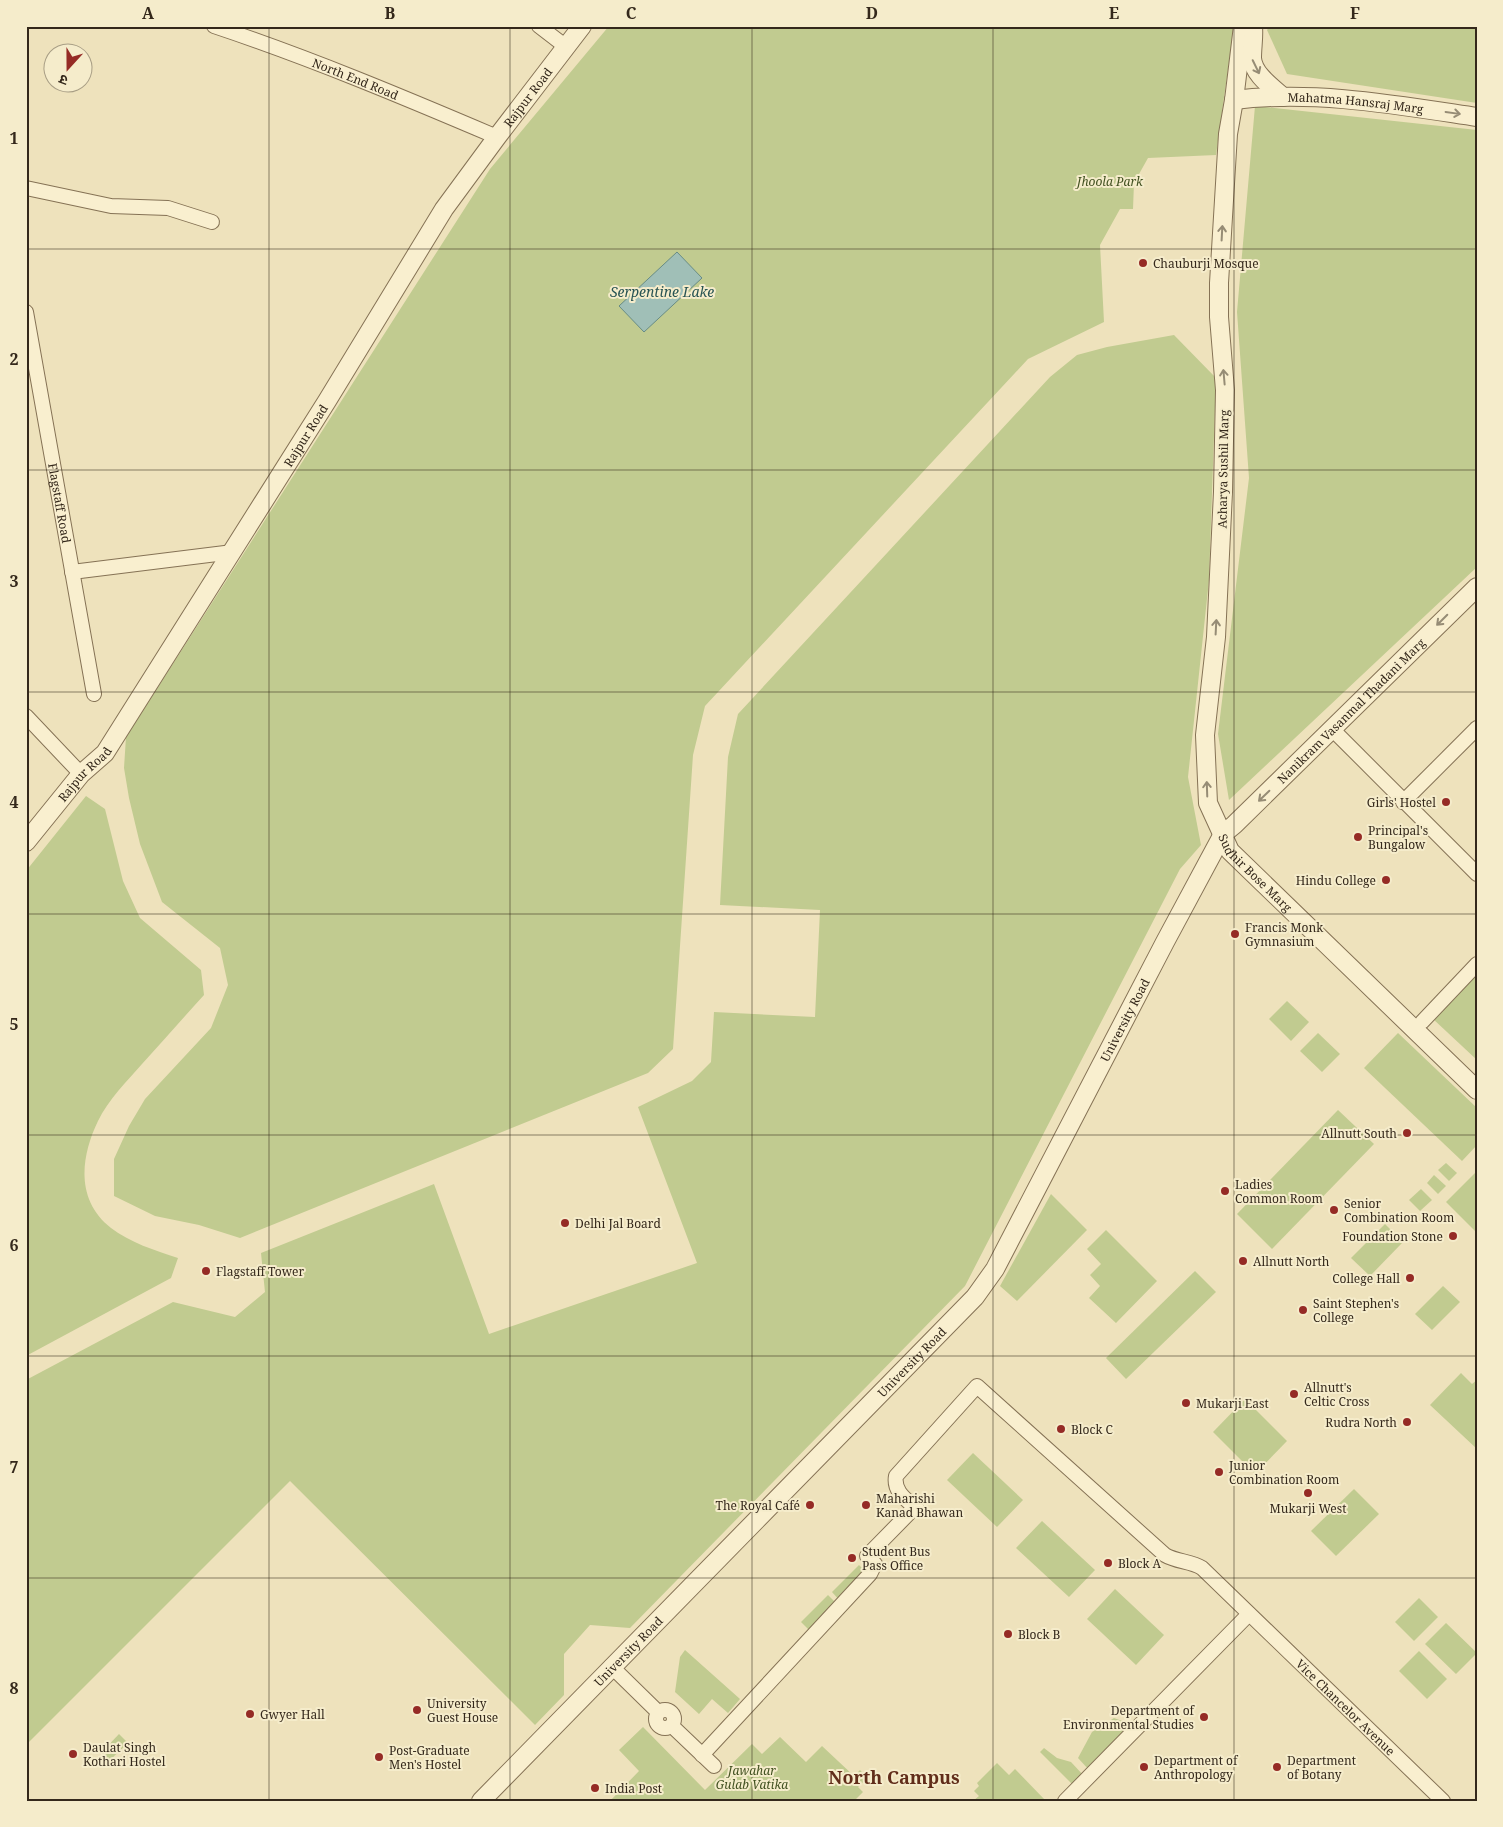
<svg xmlns="http://www.w3.org/2000/svg" width="1503" height="1827" viewBox="0 0 1503 1827" font-family="'Noto Serif','Noto Sans Devanagari',serif">
	<style>
		.green { fill: #c1cb90 }
		.water { fill: #a0bfb7; stroke: #688c85 }
		.lines { fill: none; stroke-linecap: round; stroke-linejoin: round }
		.minor-casing { stroke: #857255; stroke-width: 16 }
		.tertiary-casing { stroke: #857255; stroke-width: 20 }
		.minor { stroke: #f9efcf; stroke-width: 14 }
		.tertiary { stroke: #f9efcf; stroke-width: 18 }
		.oneway { stroke: #968c75 }
		.grid { fill: none; stroke: #34281b; stroke-width: 1; stroke-opacity: 0.55 }
		.poi-dot { fill: #952b25; stroke: #f5eccb; stroke-width: 2 }
		.labels { text-anchor: middle; dominant-baseline: central; stroke-width: 4; stroke-linejoin: round; paint-order: stroke }
		.street-label { font-size: 12px; fill: #34281b; stroke: #f5eccb }
		.park-label { font-size: 12px; font-style: italic; fill: #425121; stroke: #f5eccb }
		.poi-label { font-size: 12px; fill: #34281b; stroke: #f5eccb; text-anchor: start }
		.water-label { font-size: 14px; font-style: italic; fill: #295454; stroke: #f5eccb }
		.district-label { font-size: 18px; font-weight: bold; fill: #612d1a; stroke: #f5eccb }
		.neatline { fill: none; stroke: #34281b; stroke-width: 2 }
		.grid-label { font-size: 16px; text-anchor: middle; font-weight: bold; fill: #34281b }
	</style>
	<rect width="100%" height="100%" fill="#eee2bc"/>
	<!-- green -->
	<g class="green">
		<path d="M609,26H1234L1216,155L1148,158L1134,183L1133,209H1120L1100,245L1104,322L1028,359L705,706L693,755L673,1049L648,1073L240,1238L199,1225L155,1216L114,1196V1159L129,1126L145,1099L211,1028L228,985L220,948L162,902L140,844L129,798L124,768L126,737L490,169Z"/>
		<path d="M1270,26H1477V103L1287,74L1267,30Z"/>
		<path d="M1255,106L1477,130V567L1229,800L1218,734L1249,478L1237,312Z"/>
		<path d="M1174,335L1216,378L1209,580L1188,777L1201,845L1180,869L965,1286L630,1628L590,1625L564,1654V1695L535,1725L290,1481L26,1745V1380L173,1302L235,1317L265,1292L261,1253L434,1184L489,1334L697,1263L638,1107L692,1081L711,1062L714,1012L815,1017L820,910L720,905L728,757L738,714L1050,377L1077,355L1107,347Z"/>
		<path d="M86,796L105,809L123,881L140,918L201,970L204,995C183,1018 163,1041 142,1064C127,1081 108,1100 98,1121C80,1158 76,1201 111,1228C129,1242 156,1251 178,1258L171,1278L26,1356V871Z"/>
		<path d="M1477,971V1060L1432,1018Z"/>
		<path d="M1287,1001L1309,1022L1291,1041L1269,1019Z"/>
		<path d="M1318,1033L1340,1054L1322,1072L1300,1051Z"/>
		<path d="M1398,1033L1477,1108V1145L1462,1161L1364,1068Z"/>
		<path d="M1338,1110L1374,1144L1272,1249L1237,1214Z"/>
		<path d="M1446,1163L1457,1173L1449,1181L1438,1170Z"/>
		<path d="M1477,1171V1233L1446,1202Z"/>
		<path d="M1434,1175L1446,1186L1438,1194L1427,1183Z"/>
		<path d="M1421,1189L1432,1200L1420,1211L1409,1200Z"/>
		<path d="M1051,1194L1087,1230L1017,1301L1000,1286Z"/>
		<path d="M1385,1224L1403,1242L1370,1276L1351,1258Z"/>
		<path d="M1106,1230L1157,1281L1116,1323L1089,1298L1100,1286L1090,1275L1101,1264L1087,1249Z"/>
		<path d="M1195,1271L1216,1292L1126,1379L1106,1358Z"/>
		<path d="M1443,1286L1460,1302L1432,1330L1415,1314Z"/>
		<path d="M1461,1373L1472,1384L1477,1380V1449L1430,1405Z"/>
		<path d="M1245,1399L1287,1441L1255,1474L1213,1432Z"/>
		<path d="M973,1453L1023,1500L997,1527L947,1480Z"/>
		<path d="M1354,1489L1379,1514L1336,1556L1311,1531Z"/>
		<path d="M1042,1521L1095,1570L1069,1597L1016,1548Z"/>
		<path d="M859,1565L867,1573L840,1601L832,1592Z"/>
		<path d="M1115,1589L1164,1635L1136,1665L1087,1619Z"/>
		<path d="M828,1595L836,1603L810,1631L801,1622Z"/>
		<path d="M1419,1598L1438,1617L1414,1641L1395,1622Z"/>
		<path d="M1446,1623L1477,1653L1456,1674L1425,1644Z"/>
		<path d="M685,1650L740,1699L728,1713L712,1699L699,1714L675,1692L680,1657Z"/>
		<path d="M1419,1651L1447,1679L1427,1699L1399,1671Z"/>
		<path d="M1114,1718L1133,1725L1090,1771L1078,1758L1092,1732Z"/>
		<path d="M643,1727L705,1790L752,1744L762,1754L780,1737L806,1762L822,1746L854,1776L860,1770L867,1778L858,1787L863,1792L854,1801H610L639,1771L619,1750Z"/>
		<path d="M119,1734L128,1743L109,1761L101,1753Z"/>
		<path d="M1044,1748L1057,1758L1071,1762L1084,1776L1074,1786L1040,1752Z"/>
		<path d="M997,1763L1009,1775L1015,1769L1046,1801H973L979,1796L974,1791L979,1786L977,1783Z"/>
	</g>
	<!-- water -->
	<path class="water" d="M677,252L702,278L644,332L619,306Z"/>
	<g class="lines">
		<!-- minor casing -->
		<g class="minor-casing">
			<g id="minor">
				<path id="s1" d="M214,26C310,58 403,97 497,137"/>
				<path d="M539,26L565,46"/>
				<path d="M26,188L111,206L168,208L212,222"/>
				<path id="s2" d="M26,312L94,694"/>
				<path d="M72,572L233,552"/>
				<path d="M26,716L81,774"/>
				<path d="M1332,729L1477,874"/>
				<path d="M1403,802L1477,728"/>
				<path d="M1422,1022L1477,964"/>
				<path id="s3" d="M918,1510C907,1500 893,1492 896,1476L977,1386L1165,1555C1177,1562 1191,1561 1202,1568L1443,1801"/>
				<path d="M611,1666L658,1712"/>
				<circle cx="665" cy="1719" r="9"/>
				<path d="M672,1726L714,1766"/>
				<path d="M702,1755L870,1574L875,1564L867,1556L915,1507"/>
				<path d="M1065,1801L1249,1614"/>
			</g>
		</g>
		<!-- tertiary casing -->
		<g class="tertiary-casing">
			<g id="tertiary">
				<path id="s4" d="M1243,26L1234,100L1228,134L1219,283V317L1225,390L1223,492L1216,637L1205,735L1208,803L1230,851L1477,1090"/>
				<path d="M1253,26C1254,37 1252,47 1252,58C1253,74 1272,87 1283,97"/>
				<path id="s5" d="M1234,100C1315,90 1397,105 1477,117"/>
				<path id="s6" d="M26,842L81,774L105,753L327,401L444,209L497,137L582,26"/>
				<path id="s7" d="M481,1801L975,1297L995,1269L1165,942L1223,834L1234,825L1477,587"/>
			</g>
		</g>
		<!-- minor -->
		<use href="#minor" class="minor"/>
		<!-- tertiary -->
		<use href="#tertiary" class="tertiary"/>
	</g>
	<!-- one-way arrows -->
	<defs><path id="oneway-shaft" d="M-6 0H5M1.5-3L5.5 0L1.5 3" fill="none" stroke-width="1.6" stroke-linecap="round" stroke-linejoin="round" transform="scale(1.25)"/></defs>
	<g class="oneway">
		<use href="#oneway-shaft" transform="translate(1256 67) rotate(64)"/>
		<use href="#oneway-shaft" transform="translate(1453 113) rotate(8)"/>
		<use href="#oneway-shaft" transform="translate(1222 233) rotate(-87)"/>
		<use href="#oneway-shaft" transform="translate(1224 377) rotate(-95)"/>
		<use href="#oneway-shaft" transform="translate(1442 620) rotate(135)"/>
		<use href="#oneway-shaft" transform="translate(1216 627) rotate(-87)"/>
		<use href="#oneway-shaft" transform="translate(1207 789) rotate(-92)"/>
		<use href="#oneway-shaft" transform="translate(1264 796) rotate(136)"/>
	</g>
	<!-- grid -->
	<path class="grid" d="M269,26V1801M510,26V1801M752,26V1801M993,26V1801M1234,26V1801M26,249H1477M26,470H1477M26,692H1477M26,914H1477M26,1135H1477M26,1356H1477M26,1578H1477"/>
	<!-- markers -->
	<g class="poi-dot">
		<circle cx="1143" cy="263" r="5"/>
		<circle cx="1446" cy="802" r="5"/>
		<circle cx="1358" cy="837" r="5"/>
		<circle cx="1386" cy="880" r="5"/>
		<circle cx="1235" cy="934" r="5"/>
		<circle cx="1407" cy="1133" r="5"/>
		<circle cx="1225" cy="1191" r="5"/>
		<circle cx="1334" cy="1210" r="5"/>
		<circle cx="565" cy="1223" r="5"/>
		<circle cx="1453" cy="1236" r="5"/>
		<circle cx="1243" cy="1261" r="5"/>
		<circle cx="206" cy="1271" r="5"/>
		<circle cx="1410" cy="1278" r="5"/>
		<circle cx="1303" cy="1310" r="5"/>
		<circle cx="1294" cy="1394" r="5"/>
		<circle cx="1186" cy="1403" r="5"/>
		<circle cx="1407" cy="1422" r="5"/>
		<circle cx="1061" cy="1429" r="5"/>
		<circle cx="1219" cy="1472" r="5"/>
		<circle cx="1308" cy="1493" r="5"/>
		<circle cx="810" cy="1505" r="5"/>
		<circle cx="866" cy="1505" r="5"/>
		<circle cx="852" cy="1558" r="5"/>
		<circle cx="1108" cy="1563" r="5"/>
		<circle cx="1008" cy="1634" r="5"/>
		<circle cx="417" cy="1710" r="5"/>
		<circle cx="250" cy="1714" r="5"/>
		<circle cx="1204" cy="1717" r="5"/>
		<circle cx="73" cy="1754" r="5"/>
		<circle cx="379" cy="1757" r="5"/>
		<circle cx="1144" cy="1767" r="5"/>
		<circle cx="1277" cy="1767" r="5"/>
		<circle cx="595" cy="1788" r="5"/>
	</g>
	<g class="labels">
		<!-- street labels -->
		<g class="street-label">
			<text stroke="none"><textPath href="#s1" startOffset="151">North End Road</textPath></text>
			<text stroke="none"><textPath href="#s6" startOffset="900">Rajpur Road</textPath></text>
			<text stroke="none"><textPath href="#s5" startOffset="122">Mahatma Hansraj Marg</textPath></text>
			<text stroke="none"><textPath href="#s6" startOffset="495">Rajpur Road</textPath></text>
			<text transform="translate(1223 469) rotate(-89)">Acharya Sushil Marg</text>
			<text stroke="none"><textPath href="#s2" startOffset="194">Flagstaff Road</textPath></text>
			<text stroke="none"><textPath href="#s7" startOffset="1409">Nanikram Vasanmal Thadani Marg</textPath></text>
			<text stroke="none"><textPath href="#s6" startOffset="90">Rajpur Road</textPath></text>
			<text stroke="none"><textPath href="#s4" startOffset="865">Sudhir Bose Marg</textPath></text>
			<text stroke="none"><textPath href="#s7" startOffset="1021">University Road</textPath></text>
			<text stroke="none"><textPath href="#s7" startOffset="615">University Road</textPath></text>
			<text stroke="none"><textPath href="#s7" startOffset="210">University Road</textPath></text>
			<text stroke="none"><textPath href="#s3" startOffset="656">Vice Chancelor Avenue</textPath></text>
		</g>
		<!-- park labels -->
		<g class="park-label">
			<text x="1110" y="181">Jhoola Park</text>
			<text x="752" y="1770">Jawahar<tspan x="752" dy="14">Gulab Vatika</tspan></text>
		</g>
		<!-- poi labels -->
		<g class="poi-label">
			<text x="1153" y="263">Chauburji Mosque</text>
			<text x="1436" y="802" text-anchor="end">Girls' Hostel</text>
			<text x="1368" y="830">Principal's<tspan x="1368" dy="14">Bungalow</tspan></text>
			<text x="1376" y="880" text-anchor="end">Hindu College</text>
			<text x="1245" y="927">Francis Monk<tspan x="1245" dy="14">Gymnasium</tspan></text>
			<text x="1397" y="1133" text-anchor="end">Allnutt South</text>
			<text x="1235" y="1184">Ladies<tspan x="1235" dy="14">Common Room</tspan></text>
			<text x="1344" y="1203">Senior<tspan x="1344" dy="14">Combination Room</tspan></text>
			<text x="575" y="1223">Delhi Jal Board</text>
			<text x="1443" y="1236" text-anchor="end">Foundation Stone</text>
			<text x="1253" y="1261">Allnutt North</text>
			<text x="216" y="1271">Flagstaff Tower</text>
			<text x="1400" y="1278" text-anchor="end">College Hall</text>
			<text x="1313" y="1303">Saint Stephen's<tspan x="1313" dy="14">College</tspan></text>
			<text x="1304" y="1387">Allnutt's<tspan x="1304" dy="14">Celtic Cross</tspan></text>
			<text x="1196" y="1403">Mukarji East</text>
			<text x="1397" y="1422" text-anchor="end">Rudra North</text>
			<text x="1071" y="1429">Block C</text>
			<text x="1229" y="1465">Junior<tspan x="1229" dy="14">Combination Room</tspan></text>
			<text x="876" y="1498">Maharishi<tspan x="876" dy="14">Kanad Bhawan</tspan></text>
			<text x="800" y="1505" text-anchor="end">The Royal Café</text>
			<text x="1308" y="1508" text-anchor="middle">Mukarji West</text>
			<text x="862" y="1551">Student Bus<tspan x="862" dy="14">Pass Office</tspan></text>
			<text x="1118" y="1563">Block A</text>
			<text x="1018" y="1634">Block B</text>
			<text x="427" y="1703">University<tspan x="427" dy="14">Guest House</tspan></text>
			<text x="1194" y="1710" text-anchor="end">Department of<tspan x="1194" dy="14">Environmental Studies</tspan></text>
			<text x="260" y="1714">Gwyer Hall</text>
			<text x="83" y="1747">Daulat Singh<tspan x="83" dy="14">Kothari Hostel</tspan></text>
			<text x="389" y="1750">Post-Graduate<tspan x="389" dy="14">Men's Hostel</tspan></text>
			<text x="1154" y="1760">Department of<tspan x="1154" dy="14">Anthropology</tspan></text>
			<text x="1287" y="1760">Department<tspan x="1287" dy="14">of Botany</tspan></text>
			<text x="605" y="1788">India Post</text>
		</g>
		<!-- water labels -->
		<g class="water-label">
			<text x="662" y="291">Serpentine Lake</text>
		</g>
		<!-- district labels -->
		<g class="district-label">
			<text x="894" y="1777">North Campus</text>
		</g>
	</g>
	<!-- border -->
	<rect width="1503" height="1827" fill="none" stroke="#f5eccb" stroke-width="55"/>
	<!-- north arrow -->
	<g transform="translate(68 68) rotate(201)"><circle r="24" fill="#f5eccb" stroke="#a89e85"/>
	<path d="M0-4L9 19L0 12L-9 19Z" fill="#952b25"/>
	<text y="-8" font-size="14" font-weight="bold" text-anchor="middle" fill="#34281b">उ</text>
	</g>
	<rect x="28" y="28" width="1448" height="1772" class="neatline"/>
	<g class="grid-label">
		<text x="148" y="19">A</text>
		<text x="390" y="19">B</text>
		<text x="631" y="19">C</text>
		<text x="872" y="19">D</text>
		<text x="1114" y="19">E</text>
		<text x="1355" y="19">F</text>
		<text x="14" y="144">1</text>
		<text x="14" y="365">2</text>
		<text x="14" y="587">3</text>
		<text x="14" y="808">4</text>
		<text x="14" y="1030">5</text>
		<text x="14" y="1251">6</text>
		<text x="14" y="1473">7</text>
		<text x="14" y="1694">8</text>
	</g>
</svg>
